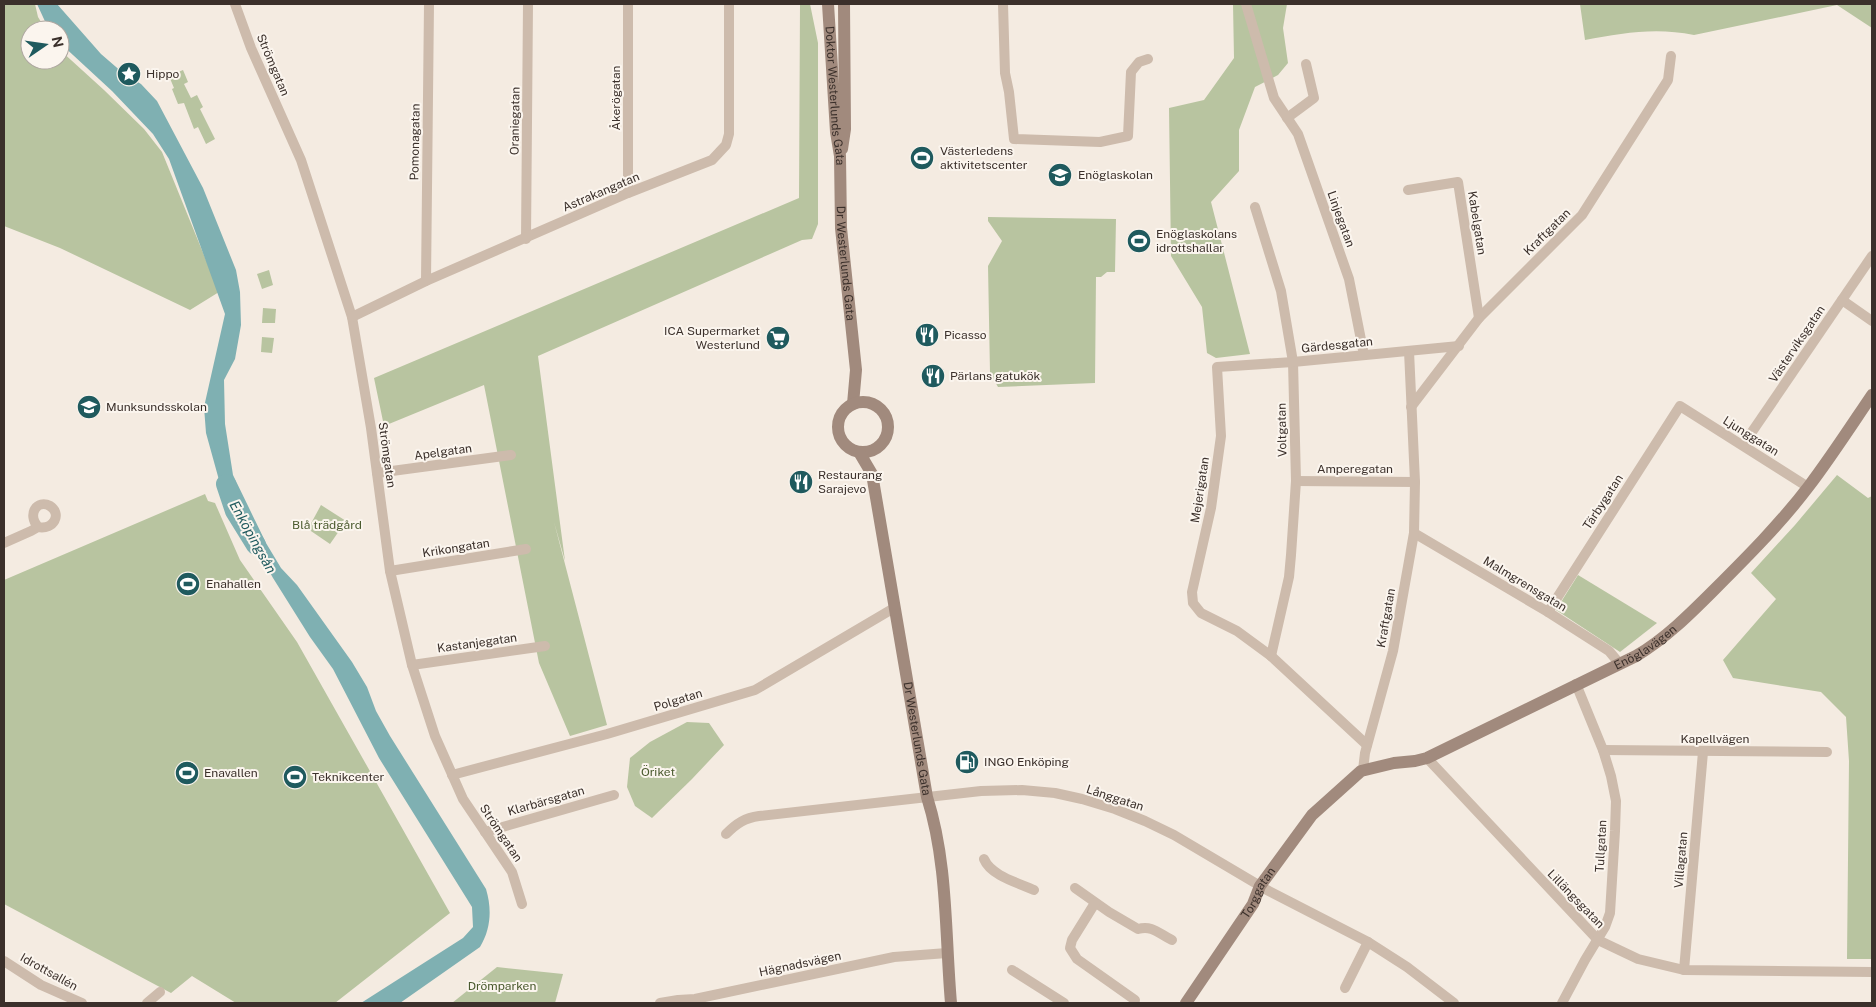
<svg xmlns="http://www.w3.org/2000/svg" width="1876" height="1007" viewBox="0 0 1876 1007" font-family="'Public Sans',sans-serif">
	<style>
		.green { fill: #b8c4a0 }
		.water { fill: #7fb0b2 }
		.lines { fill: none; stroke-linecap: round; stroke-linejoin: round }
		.river { stroke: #7fb0b2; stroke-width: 20 }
		.street { stroke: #cdbbac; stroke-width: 10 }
		.secondary { stroke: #a18a7d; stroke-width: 12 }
		.labels { text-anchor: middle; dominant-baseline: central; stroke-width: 4; stroke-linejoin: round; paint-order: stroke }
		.street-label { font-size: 12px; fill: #3b302b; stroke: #fbf5ee }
		.poi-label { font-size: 12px; fill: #3b302b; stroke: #fbf5ee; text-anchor: start }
		.park-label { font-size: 12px; fill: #4a5a2e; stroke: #fbf5ee }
		.water-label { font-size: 14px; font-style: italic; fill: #1f5a5e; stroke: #fbf5ee }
	</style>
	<rect width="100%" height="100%" fill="#f4ebe1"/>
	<!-- green -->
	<g class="green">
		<path d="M4,4H35L38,17L46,30H30V60H60V50L104,90L144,129L162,152L219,292L190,310L60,248L4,226Z"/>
		<path d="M800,4H810L818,43V224L812,239L802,240L538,356L565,561L554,522L607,725L570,736L539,663L484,385L384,426L374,378L799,198Z"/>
		<path d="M1233,4H1287L1283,28L1288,63L1278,75L1255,87L1239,130V171L1211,202L1250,354L1216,358L1207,353L1202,307L1171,256L1169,108L1204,100L1234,58Z"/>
		<path d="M1580,4H1872V28L1837,5L1694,35C1656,27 1622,33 1585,40Z"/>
		<path d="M183,70L188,82L184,84L191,98L197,95L203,107L200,109L215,139L206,144L198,127L194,129L184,103L178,104L172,89L174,88L169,76Z"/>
		<path d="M988,217L1116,219L1115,272H1107L1101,277H1096L1095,383L998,387L990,373L988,266L1002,241L988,221Z"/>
		<path d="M269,270L273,285L262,289L257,274Z"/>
		<path d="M263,308L276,309L275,323H262Z"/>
		<path d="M262,337L274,338L272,353L261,352Z"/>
		<path d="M1837,475L1868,498L1872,496V959H1847L1849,761L1846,717L1821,692L1733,678L1723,660L1776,599L1751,573L1795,525Z"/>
		<path d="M205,494L208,501L215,503L240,560L297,642L450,913L335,1003H236L192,976L171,993L4,904V580Z"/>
		<path d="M321,505L346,521L330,544L308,529Z"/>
		<path d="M1578,575L1657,623L1620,652L1556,610Z"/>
		<path d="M687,722L709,723L724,745L692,779L652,818L635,806L627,787L630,758L650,742Z"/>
		<path d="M497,967L563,974L555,1003H452Z"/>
	</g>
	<!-- water -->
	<path class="water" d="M37,4H57L101,54L123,73L141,84L157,101L203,188L236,270L240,292L241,325L235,359L224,380L225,424L233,475L266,543L281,568L297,585L352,662L367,687L376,711L390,736L486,889C492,909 491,929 480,947L400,1003H361L463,938L473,927L472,907L379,758L333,669L310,637L273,578L219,480L206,433L204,407L225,314L169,159L153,134L112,91L60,43V30H49Z"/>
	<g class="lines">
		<!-- river -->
		<path class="river" d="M226,484L235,511L256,545"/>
		<!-- street -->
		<g class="street">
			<path d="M235,4L251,48L301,160L352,317L371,428L390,571L412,665L435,736L463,799L512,872L522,904"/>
			<path d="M628,4V193"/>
			<path d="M1003,4L1005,73L1009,92L1014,139L1100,142L1128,136L1131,72L1139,62L1148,59"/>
			<path d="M1246,4L1274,98L1298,134L1349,279L1364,355"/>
			<path d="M1287,118L1314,98L1306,64"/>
			<path d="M1408,190L1458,182L1479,318"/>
			<path d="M1255,207L1281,291L1293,362L1296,481L1291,555L1289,577L1271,656"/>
			<path d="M526,239L528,4"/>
			<path d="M426,281L429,4"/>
			<path d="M1842,300L1872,321"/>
			<path d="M352,317L426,281L628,193L712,160L726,145L729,134V4"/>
			<path d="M1411,407L1479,318L1582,215L1668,80L1671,56"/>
			<path d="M1743,445L1872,256"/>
			<path d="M377,473L511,455"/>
			<path d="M1296,481L1415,482"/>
			<path d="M1414,533L1548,612L1609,651L1619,663"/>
			<path d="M4,543L31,531L38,527C54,530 62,514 50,506C37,499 27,514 38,527"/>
			<path d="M390,571L526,549"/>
			<path d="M1548,612L1680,406L1808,487"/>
			<path d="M412,665L545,646"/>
			<path d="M1367,745L1271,656L1237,631L1201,613L1193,603L1192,592L1211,508L1221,436L1217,367L1293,362L1459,346"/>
			<path d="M1603,750L1827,752"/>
			<path d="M1427,758L1598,940L1638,959L1684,970L1872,972"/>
			<path d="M1363,770L1365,753L1393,651L1414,533L1415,482L1409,351"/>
			<path d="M452,775L607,734L755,690L894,608"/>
			<path d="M485,832L614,795"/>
			<path d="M726,834C737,823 745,818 759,816L981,791L1022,790L1055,793L1082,799L1115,809L1145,821L1174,835L1267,890L1368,942L1407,967L1454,1003"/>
			<path d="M984,859C991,876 1019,883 1034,890"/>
			<path d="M1075,888L1109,912L1138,929C1153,925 1159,934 1172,940"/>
			<path d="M1095,903L1072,940L1070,948L1077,959L1135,1000"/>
			<path d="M4,961L41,985L82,1003"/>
			<path d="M1012,970L1064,1003"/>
			<path d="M1684,970L1703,752"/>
			<path d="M1345,988L1368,942"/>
			<path d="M147,1003L160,992"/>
			<path d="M660,1003L678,1000L695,999L894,957L947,953"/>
			<path d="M1562,1003L1585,960L1605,927L1610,913L1615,831L1616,801L1611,776L1603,750L1576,684"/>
		</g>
		<!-- secondary -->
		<g class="secondary">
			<path id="s1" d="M828,4L836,132L840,156L841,228L856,370L853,404"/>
			<path d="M842,149L845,129L844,4"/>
			<circle cx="863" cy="427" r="25"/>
			<path id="s2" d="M859,452L872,474L927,797C948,863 945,935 951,1003"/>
			<path id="s3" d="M1186,1003L1253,904L1260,886L1312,815L1361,771L1394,763L1415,761L1427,758L1636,656C1665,639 1690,614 1714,590C1747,557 1781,523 1809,486C1831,457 1851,426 1872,395"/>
		</g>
	</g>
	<!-- icons -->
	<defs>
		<g id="sight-disc" transform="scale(1.25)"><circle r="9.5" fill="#1f5a5e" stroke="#fbf5ee"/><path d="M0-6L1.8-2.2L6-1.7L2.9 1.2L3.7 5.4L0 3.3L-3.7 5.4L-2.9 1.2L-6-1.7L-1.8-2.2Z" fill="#fff"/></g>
		<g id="stadium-disc" transform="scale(1.25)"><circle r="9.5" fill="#1f5a5e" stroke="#fbf5ee"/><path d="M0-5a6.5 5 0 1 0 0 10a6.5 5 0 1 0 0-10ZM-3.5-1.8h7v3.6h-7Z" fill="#fff"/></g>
		<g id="school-disc" transform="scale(1.25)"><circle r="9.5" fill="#1f5a5e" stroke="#fbf5ee"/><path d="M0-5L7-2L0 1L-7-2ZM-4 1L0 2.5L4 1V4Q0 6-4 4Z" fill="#fff"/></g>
		<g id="restaurant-disc" transform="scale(1.25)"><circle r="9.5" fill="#1f5a5e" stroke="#fbf5ee"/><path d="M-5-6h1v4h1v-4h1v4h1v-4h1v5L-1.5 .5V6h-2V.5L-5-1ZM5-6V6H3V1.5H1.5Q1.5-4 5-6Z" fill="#fff"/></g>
		<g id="supermarket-disc" transform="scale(1.25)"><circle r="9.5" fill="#1f5a5e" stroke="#fbf5ee"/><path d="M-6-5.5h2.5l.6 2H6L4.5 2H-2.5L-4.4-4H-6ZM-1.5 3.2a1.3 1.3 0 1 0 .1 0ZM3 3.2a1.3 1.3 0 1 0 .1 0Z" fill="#fff"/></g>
		<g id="fuel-disc" transform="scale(1.25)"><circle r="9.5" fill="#1f5a5e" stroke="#fbf5ee"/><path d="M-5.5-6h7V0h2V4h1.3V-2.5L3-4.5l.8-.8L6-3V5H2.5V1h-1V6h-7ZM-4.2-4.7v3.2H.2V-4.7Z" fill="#fff"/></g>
	</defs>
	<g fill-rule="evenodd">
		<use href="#sight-disc" x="129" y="74"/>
		<use href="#stadium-disc" x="922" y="158"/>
		<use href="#school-disc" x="1060" y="175"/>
		<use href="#stadium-disc" x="1139" y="241"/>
		<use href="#restaurant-disc" x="927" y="335"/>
		<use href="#supermarket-disc" x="778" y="338"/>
		<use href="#restaurant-disc" x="933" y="376"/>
		<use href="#school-disc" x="89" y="407"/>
		<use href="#restaurant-disc" x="801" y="482"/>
		<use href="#stadium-disc" x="188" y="584"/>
		<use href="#fuel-disc" x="967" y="762"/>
		<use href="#stadium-disc" x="187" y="773"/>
		<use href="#stadium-disc" x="295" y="777"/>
	</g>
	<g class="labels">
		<!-- street labels -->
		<g class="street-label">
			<text transform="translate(273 65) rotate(67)">Strömgatan</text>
			<text stroke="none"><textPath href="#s1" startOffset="92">Doktor Westerlunds Gata</textPath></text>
			<text transform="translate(616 98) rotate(-90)">Åkerögatan</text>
			<text transform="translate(515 121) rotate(-89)">Oraniegatan</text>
			<text transform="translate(415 142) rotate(-89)">Pomonagatan</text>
			<text transform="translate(601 192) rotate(-23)">Astrakangatan</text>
			<text transform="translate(1341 219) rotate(70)">Linjegatan</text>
			<text transform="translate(1477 223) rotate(81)">Kabelgatan</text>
			<text transform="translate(1547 232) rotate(-45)">Kraftgatan</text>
			<text stroke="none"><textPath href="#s1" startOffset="260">Dr Westerlunds Gata</textPath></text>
			<text transform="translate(1797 344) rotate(-56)">Västerviksgatan</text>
			<text transform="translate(1337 345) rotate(-6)">Gärdesgatan</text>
			<text transform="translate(1282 430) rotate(-91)">Voltgatan</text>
			<text transform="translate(1751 436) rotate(32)">Ljunggatan</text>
			<text transform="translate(443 452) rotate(-8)">Apelgatan</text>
			<text transform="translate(387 455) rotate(82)">Strömgatan</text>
			<text x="1355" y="469">Amperegatan</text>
			<text transform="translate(1200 490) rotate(-81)">Mejerigatan</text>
			<text transform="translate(1603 502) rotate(-57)">Tärbygatan</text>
			<text transform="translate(456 548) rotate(-9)">Krikongatan</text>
			<text transform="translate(1525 584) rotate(31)">Malmgrensgatan</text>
			<text transform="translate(1386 618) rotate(-80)">Kraftgatan</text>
			<text transform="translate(477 643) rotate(-8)">Kastanjegatan</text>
			<text stroke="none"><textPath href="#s3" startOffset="605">Enöglavägen</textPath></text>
			<text transform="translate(678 700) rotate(-17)">Polgatan</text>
			<text stroke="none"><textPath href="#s2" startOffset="294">Dr Westerlunds Gata</textPath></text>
			<text x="1715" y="739">Kapellvägen</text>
			<text transform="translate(1115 798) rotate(18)">Långgatan</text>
			<text transform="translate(546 801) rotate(-16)">Klarbärsgatan</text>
			<text transform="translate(501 833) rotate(56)">Strömgatan</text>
			<text transform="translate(1601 846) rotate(-87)">Tullgatan</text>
			<text transform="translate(1681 860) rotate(-85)">Villagatan</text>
			<text stroke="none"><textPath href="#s3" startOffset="132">Torggatan</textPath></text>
			<text transform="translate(1576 899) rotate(46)">Lillängsgatan</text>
			<text transform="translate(800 964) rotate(-12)">Hägnadsvägen</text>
			<text transform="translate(49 972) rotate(29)">Idrottsallén</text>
		</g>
		<!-- poi labels -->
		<g class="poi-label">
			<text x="146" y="74">Hippo</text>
			<text x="940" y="151">Västerledens<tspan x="940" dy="14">aktivitetscenter</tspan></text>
			<text x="1078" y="175">Enöglaskolan</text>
			<text x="1156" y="234">Enöglaskolans<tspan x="1156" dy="14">idrottshallar</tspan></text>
			<text x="760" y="331" text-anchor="end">ICA Supermarket<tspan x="760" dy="14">Westerlund</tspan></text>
			<text x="944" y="335">Picasso</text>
			<text x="950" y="376">Pärlans gatukök</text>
			<text x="106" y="407">Munksundsskolan</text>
			<text x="818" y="475">Restaurang<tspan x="818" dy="14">Sarajevo</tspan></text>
			<text x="206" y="584">Enahallen</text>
			<text x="984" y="762">INGO Enköping</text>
			<text x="204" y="773">Enavallen</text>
			<text x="312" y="777">Teknikcenter</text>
		</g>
		<!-- park labels -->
		<g class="park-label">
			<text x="327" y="525">Blå trädgård</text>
			<text x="658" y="772">Öriket</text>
			<text x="502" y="986">Drömparken</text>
		</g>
		<!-- water labels -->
		<g class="water-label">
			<text transform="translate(253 537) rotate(61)">Enköpingsån</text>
		</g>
	</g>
	<!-- border -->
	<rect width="1876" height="1007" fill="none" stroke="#3b302b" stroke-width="10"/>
	<!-- north arrow -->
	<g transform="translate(45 45) rotate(77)"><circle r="24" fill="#fbf5ee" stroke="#aea6a0"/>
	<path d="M0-4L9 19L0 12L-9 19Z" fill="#1f5a5e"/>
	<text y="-8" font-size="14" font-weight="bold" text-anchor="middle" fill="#3b302b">N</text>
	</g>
</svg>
